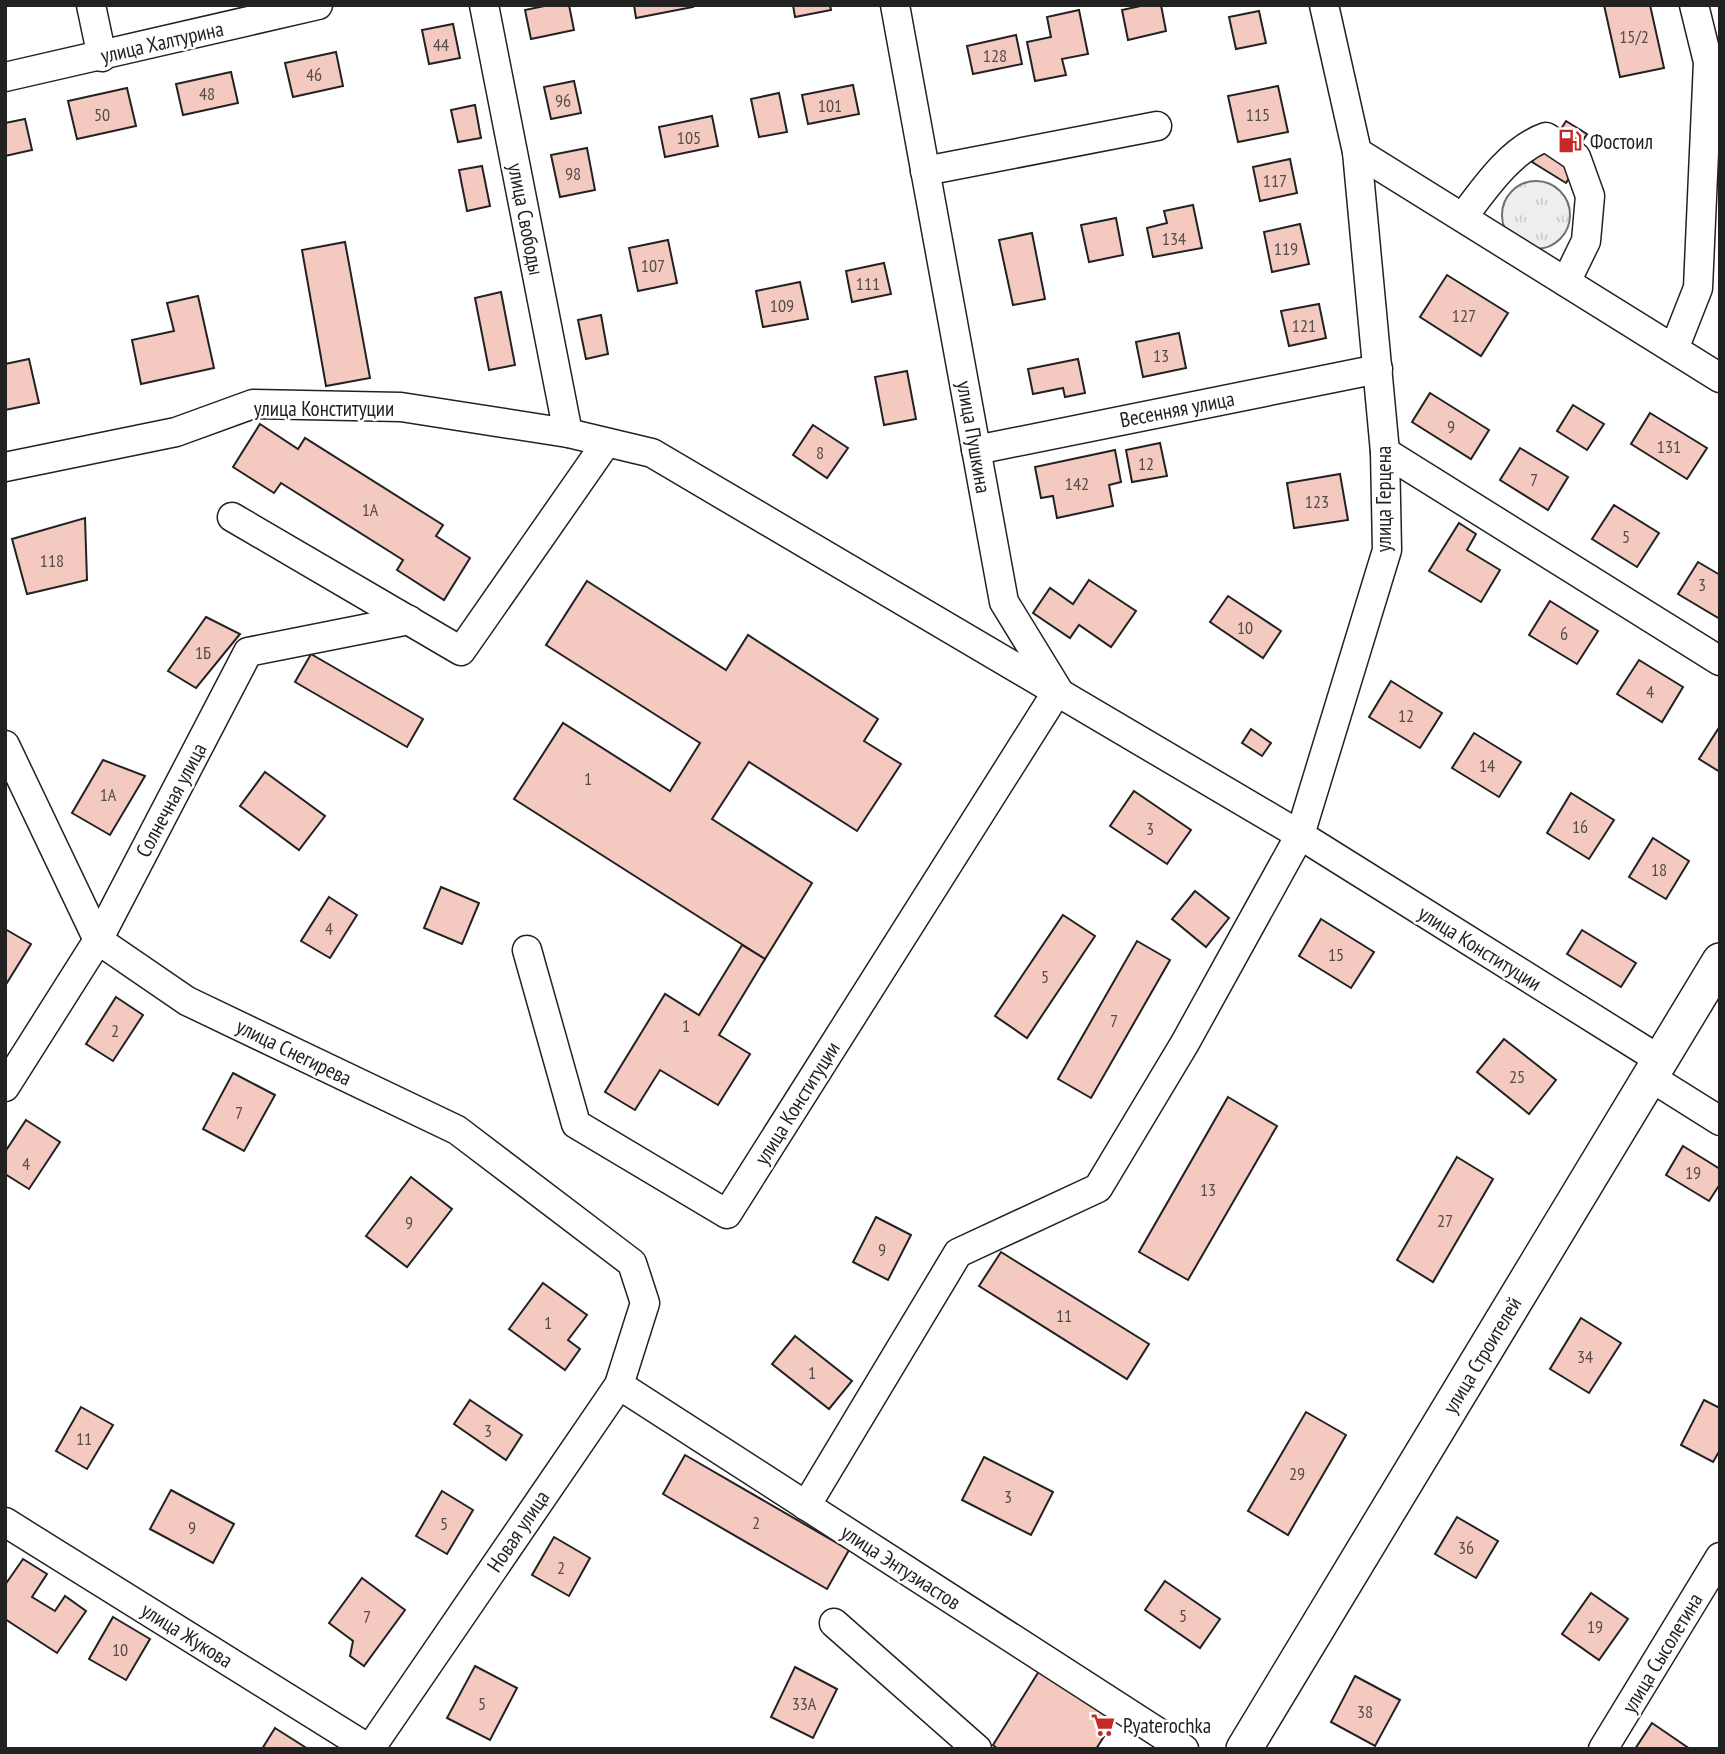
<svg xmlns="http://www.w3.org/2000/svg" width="1725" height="1754" viewBox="0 0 1725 1754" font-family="'PT Sans Narrow',sans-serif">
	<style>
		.grass { fill: url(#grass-tufts); stroke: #6f6f6f; stroke-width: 2 }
		.building { fill: #f3c9c0; stroke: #222; stroke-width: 2 }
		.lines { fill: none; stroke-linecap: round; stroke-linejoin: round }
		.minor-casing { stroke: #222; stroke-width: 31 }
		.major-casing { stroke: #222; stroke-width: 38 }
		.minor { stroke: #fff; stroke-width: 28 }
		.major { stroke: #fff; stroke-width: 35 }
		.labels { text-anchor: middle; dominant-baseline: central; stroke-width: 5; stroke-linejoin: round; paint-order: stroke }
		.number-label { font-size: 18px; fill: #564c4a }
		.street-label { font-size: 21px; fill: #222; stroke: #fff }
		.poi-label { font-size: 21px; fill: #222; stroke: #fff; text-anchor: start }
	</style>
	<defs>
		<pattern id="grass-tufts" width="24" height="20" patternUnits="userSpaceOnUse" patternTransform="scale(1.75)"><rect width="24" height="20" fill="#eee"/><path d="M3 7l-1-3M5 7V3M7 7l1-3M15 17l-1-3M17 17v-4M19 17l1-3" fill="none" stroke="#ccc"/></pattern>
	</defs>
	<rect width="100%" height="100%" fill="#fff"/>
	<!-- grass -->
	<circle class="grass" cx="1536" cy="215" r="34"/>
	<!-- building -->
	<g class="building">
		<path d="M549,5H569L574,30L531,39L525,10Z"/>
		<path d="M634,5H693V7L636,18Z"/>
		<path d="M793,5H830L831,10L795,17Z"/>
		<path d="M1145,5H1161L1166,31L1128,40L1122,10Z"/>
		<path d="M1604,5H1650L1664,68L1620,77Z"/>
		<path d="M1079,10L1088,54L1062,59L1066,75L1035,81L1027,42L1051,37L1047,17Z"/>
		<path d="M1259,11L1266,43L1236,49L1229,17Z"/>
		<path d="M453,24L460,58L429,64L422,30Z"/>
		<path d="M1016,35L1022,64L973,74L967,46Z"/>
		<path d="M336,52L343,86L293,97L285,63Z"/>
		<path d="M231,72L238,103L183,115L176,84Z"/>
		<path d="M574,81L581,113L551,119L544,87Z"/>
		<path d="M853,85L859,114L808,124L802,95Z"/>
		<path d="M1278,86L1288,132L1238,142L1228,96Z"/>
		<path d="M127,88L136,126L77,139L68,101Z"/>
		<path d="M779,93L787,132L759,137L751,99Z"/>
		<path d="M475,105L481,138L458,142L451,110Z"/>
		<path d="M712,116L718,146L665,157L659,127Z"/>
		<path d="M25,119L32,150L5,156V123Z"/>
		<path d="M1566,121L1587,134L1570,161L1577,166L1566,183L1532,162L1543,145L1549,148Z"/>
		<path d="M587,148L595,190L560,197L551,155Z"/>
		<path d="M1290,159L1297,193L1260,201L1253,167Z"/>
		<path d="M482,166L490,206L467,211L459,170Z"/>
		<path d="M1193,205L1202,248L1153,257L1147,228L1167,223L1164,211Z"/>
		<path d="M1116,218L1123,255L1089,262L1081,225Z"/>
		<path d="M1300,224L1309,264L1272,272L1264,232Z"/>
		<path d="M1032,233L1045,299L1013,305L999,240Z"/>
		<path d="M668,240L677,283L638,291L629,248Z"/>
		<path d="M345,242L370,378L326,386L302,250Z"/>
		<path d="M884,263L891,294L852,302L846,271Z"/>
		<path d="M1447,275L1508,313L1481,356L1420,317Z"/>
		<path d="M800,282L808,319L763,327L756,291Z"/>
		<path d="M501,292L515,365L489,370L475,298Z"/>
		<path d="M198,296L214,368L141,384L132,340L174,331L167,303Z"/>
		<path d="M1319,304L1326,338L1289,346L1281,311Z"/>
		<path d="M601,315L608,354L586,359L578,320Z"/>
		<path d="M1179,333L1186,368L1143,377L1136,342Z"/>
		<path d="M29,359L39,403L5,410V364Z"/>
		<path d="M1078,359L1085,393L1065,397L1063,388L1033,394L1028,369Z"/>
		<path d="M907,371L916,419L884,425L875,377Z"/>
		<path d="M1430,393L1489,430L1471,459L1412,422Z"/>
		<path d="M1573,405L1604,424L1587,450L1557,431Z"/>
		<path d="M1650,413L1707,448L1687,479L1631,444Z"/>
		<path d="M260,424L298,449L305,438L443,525L436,536L470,558L444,600L397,570L403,560L281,483L274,493L233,467Z"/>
		<path d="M813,425L848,448L827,478L793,455Z"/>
		<path d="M1160,443L1167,476L1132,482L1126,450Z"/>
		<path d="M1520,448L1568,477L1548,510L1500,480Z"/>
		<path d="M1115,450L1121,482L1109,485L1113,506L1057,518L1053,496L1041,498L1035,467Z"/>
		<path d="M1340,474L1348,520L1294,528L1287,483Z"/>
		<path d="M1614,505L1659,533L1637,567L1592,539Z"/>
		<path d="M85,518L87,580L27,594L12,539Z"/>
		<path d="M1459,523L1476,534L1467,550L1500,570L1481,602L1429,571Z"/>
		<path d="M1698,562L1720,575V619L1678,594Z"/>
		<path d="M1089,580L1136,611L1111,647L1079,625L1070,638L1033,613L1050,588L1073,604Z"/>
		<path d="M587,581L726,670L748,635L878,719L864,741L901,764L857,831L749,762L712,819L812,883L765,959L514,799L563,723L670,791L700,743L546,645Z"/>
		<path d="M1228,596L1281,631L1263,658L1210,622Z"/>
		<path d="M1550,601L1598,631L1577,664L1529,635Z"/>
		<path d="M206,617L240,634L196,688L168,671Z"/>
		<path d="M311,654L423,719L407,747L295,682Z"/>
		<path d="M1639,660L1683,687L1662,722L1617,694Z"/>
		<path d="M1391,681L1442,713L1420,748L1369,717Z"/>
		<path d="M1720,726V772L1699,759Z"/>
		<path d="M1251,729L1271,743L1262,756L1242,743Z"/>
		<path d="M1474,733L1521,762L1499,797L1452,768Z"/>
		<path d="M103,760L145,776L110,835L72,813Z"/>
		<path d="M265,772L325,816L299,850L240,806Z"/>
		<path d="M1134,791L1191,830L1167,864L1110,826Z"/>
		<path d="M1571,793L1614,820L1589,859L1547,833Z"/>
		<path d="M1653,838L1689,861L1666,899L1629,877Z"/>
		<path d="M441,887L479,903L462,944L424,928Z"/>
		<path d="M1195,891L1229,918L1206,947L1172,919Z"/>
		<path d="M329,897L357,915L330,958L301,941Z"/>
		<path d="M1063,915L1095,936L1027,1038L995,1016Z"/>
		<path d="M1321,919L1374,952L1351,988L1299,956Z"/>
		<path d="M5,929L31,944L5,986Z"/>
		<path d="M1582,930L1636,963L1621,987L1567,954Z"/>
		<path d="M1137,941L1170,960L1091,1098L1058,1079Z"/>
		<path d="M742,945L765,959L719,1035L750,1054L718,1105L660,1070L635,1110L605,1092L665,994L699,1015Z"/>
		<path d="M116,997L143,1015L113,1061L86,1044Z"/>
		<path d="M1504,1039L1556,1080L1529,1114L1477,1072Z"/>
		<path d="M233,1073L275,1095L244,1151L203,1129Z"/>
		<path d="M1228,1097L1277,1126L1188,1280L1139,1252Z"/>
		<path d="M26,1120L60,1142L29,1189L5,1174V1152Z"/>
		<path d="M1683,1146L1720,1169V1184L1709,1201L1666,1175Z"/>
		<path d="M1457,1157L1493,1179L1433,1282L1397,1260Z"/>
		<path d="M411,1177L452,1209L407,1267L366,1236Z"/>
		<path d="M876,1217L911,1235L888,1280L853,1262Z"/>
		<path d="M1001,1252L1149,1344L1127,1379L979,1286Z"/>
		<path d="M543,1283L587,1315L568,1340L580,1349L565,1370L509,1329Z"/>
		<path d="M1581,1318L1621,1343L1589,1393L1550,1369Z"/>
		<path d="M795,1336L852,1381L829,1409L772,1364Z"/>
		<path d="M470,1400L522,1435L506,1460L454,1424Z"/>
		<path d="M1704,1400L1720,1408V1450L1713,1462L1681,1445Z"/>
		<path d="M81,1407L113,1425L87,1469L56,1451Z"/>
		<path d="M1306,1412L1346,1435L1288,1535L1248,1511Z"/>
		<path d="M685,1455L849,1550L827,1589L663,1494Z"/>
		<path d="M984,1457L1053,1492L1031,1535L962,1500Z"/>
		<path d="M171,1490L234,1524L213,1563L150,1529Z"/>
		<path d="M442,1491L473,1510L447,1554L416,1536Z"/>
		<path d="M1457,1517L1498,1541L1476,1578L1435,1554Z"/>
		<path d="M554,1537L590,1558L569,1596L532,1575Z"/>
		<path d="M23,1559L47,1574L32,1597L55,1611L65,1596L86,1611L57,1653L5,1619V1585Z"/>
		<path d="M362,1578L405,1610L364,1666L350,1656L353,1641L329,1623Z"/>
		<path d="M1165,1581L1220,1619L1200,1648L1145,1610Z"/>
		<path d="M1591,1593L1628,1619L1599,1660L1562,1634Z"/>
		<path d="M113,1617L150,1639L126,1680L89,1659Z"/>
		<path d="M475,1666L517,1688L490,1740L447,1718Z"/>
		<path d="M795,1667L837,1689L813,1738L771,1717Z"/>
		<path d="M1041,1668L1117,1716L1096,1749H998L993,1745Z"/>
		<path d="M1355,1676L1400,1700L1375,1746L1331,1722Z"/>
		<path d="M1652,1723L1690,1749H1635Z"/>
		<path d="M275,1728L308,1749H262Z"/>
	</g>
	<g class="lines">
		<!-- minor casing -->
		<g class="minor-casing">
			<g id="minor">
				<path d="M91,5L102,57"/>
				<path d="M484,5L568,433"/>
				<path d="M5,77L318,5"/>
				<path d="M1357,152L1720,378"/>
				<path d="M925,171L1157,126"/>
				<path d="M1463,217C1484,189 1511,149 1546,137L1576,157L1590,196L1586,241L1566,282"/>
				<path d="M1674,349L1698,288L1708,62L1694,5"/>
				<path d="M976,450L1378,369"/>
				<path d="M1385,452L1720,661"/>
				<path d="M5,467L176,432L253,404L401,407L568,433L652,453L1300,835L1660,1060"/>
				<path d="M232,517L461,651L606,443"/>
				<path d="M5,745L98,940L187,1001L457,1130L632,1263L645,1303L619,1385L370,1749"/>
				<path d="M527,950L576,1124L727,1214L1058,690L1004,602L895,5"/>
				<path d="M1650,1077L1720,1121"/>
				<path d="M5,1087L98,940L248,652L409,620"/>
				<path d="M619,1385L1184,1749"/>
				<path d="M806,1506L958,1253L1098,1188L1185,1043L1300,835L1387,550L1385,452L1357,152L1324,5"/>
				<path d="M5,1522L369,1749"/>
				<path d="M834,1623L977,1749"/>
				<path d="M1603,1749L1720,1557"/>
			</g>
		</g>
		<!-- major casing -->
		<g class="major-casing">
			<path id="major" d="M1244,1749L1720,961"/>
		</g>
		<!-- minor -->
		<use href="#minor" class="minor"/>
		<!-- major -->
		<use href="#major" class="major"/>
	</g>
	<!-- icons -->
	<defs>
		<g id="fuel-bare" transform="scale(1.89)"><path d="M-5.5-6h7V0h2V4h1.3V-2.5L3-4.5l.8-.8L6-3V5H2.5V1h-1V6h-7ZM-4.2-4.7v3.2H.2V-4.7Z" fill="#c62828" stroke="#fff" stroke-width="2.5" paint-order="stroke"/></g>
		<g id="supermarket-bare" transform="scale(1.89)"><path d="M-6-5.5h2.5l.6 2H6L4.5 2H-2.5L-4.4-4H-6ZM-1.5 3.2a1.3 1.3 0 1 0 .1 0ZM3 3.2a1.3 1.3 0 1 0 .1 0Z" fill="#c62828" stroke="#fff" stroke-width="2.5" paint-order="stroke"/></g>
	</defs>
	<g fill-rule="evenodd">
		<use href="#fuel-bare" x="1570" y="141"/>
		<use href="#supermarket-bare" x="1103" y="1725"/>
	</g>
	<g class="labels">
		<!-- number labels -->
		<g class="number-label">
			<text x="1634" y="36">15/2</text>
			<text x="441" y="44">44</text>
			<text x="995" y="55">128</text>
			<text x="314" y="74">46</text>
			<text x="207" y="93">48</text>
			<text x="563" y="100">96</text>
			<text x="830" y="105">101</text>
			<text x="102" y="114">50</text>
			<text x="1258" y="114">115</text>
			<text x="689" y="137">105</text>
			<text x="573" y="173">98</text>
			<text x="1275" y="180">117</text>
			<text x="1174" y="238">134</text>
			<text x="1286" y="248">119</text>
			<text x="653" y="265">107</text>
			<text x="868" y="283">111</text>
			<text x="782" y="305">109</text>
			<text x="1464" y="315">127</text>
			<text x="1304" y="325">121</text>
			<text x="1161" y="355">13</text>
			<text x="1451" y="426">9</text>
			<text x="1669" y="446">131</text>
			<text x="820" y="452">8</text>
			<text x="1146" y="463">12</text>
			<text x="1534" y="479">7</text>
			<text x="1077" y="483">142</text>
			<text x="1317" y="501">123</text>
			<text x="370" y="509">1А</text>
			<text x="1626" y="536">5</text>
			<text x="52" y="560">118</text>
			<text x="1702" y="584">3</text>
			<text x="1245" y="627">10</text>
			<text x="1564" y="633">6</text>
			<text x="203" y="652">1Б</text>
			<text x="1650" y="691">4</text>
			<text x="1406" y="715">12</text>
			<text x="1487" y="765">14</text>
			<text x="588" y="778">1</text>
			<text x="108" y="794">1А</text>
			<text x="1580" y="826">16</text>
			<text x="1150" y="828">3</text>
			<text x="1659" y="869">18</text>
			<text x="329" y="928">4</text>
			<text x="1336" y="954">15</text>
			<text x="1045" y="976">5</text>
			<text x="1114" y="1020">7</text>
			<text x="686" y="1025">1</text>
			<text x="115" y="1030">2</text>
			<text x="1517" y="1076">25</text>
			<text x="239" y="1112">7</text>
			<text x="26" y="1163">4</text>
			<text x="1693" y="1172">19</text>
			<text x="1208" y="1189">13</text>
			<text x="1445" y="1220">27</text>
			<text x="409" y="1222">9</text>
			<text x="882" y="1249">9</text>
			<text x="1064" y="1315">11</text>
			<text x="548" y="1322">1</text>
			<text x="1585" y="1356">34</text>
			<text x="812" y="1372">1</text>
			<text x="488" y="1430">3</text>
			<text x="84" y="1438">11</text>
			<text x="1297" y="1473">29</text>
			<text x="1008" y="1496">3</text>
			<text x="756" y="1522">2</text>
			<text x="444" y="1523">5</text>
			<text x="192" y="1527">9</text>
			<text x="1466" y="1547">36</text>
			<text x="561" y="1567">2</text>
			<text x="1183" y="1615">5</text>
			<text x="367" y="1616">7</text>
			<text x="1595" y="1626">19</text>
			<text x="120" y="1649">10</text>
			<text x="482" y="1703">5</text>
			<text x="804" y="1703">33А</text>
			<text x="1365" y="1711">38</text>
		</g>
		<!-- street labels -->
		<g class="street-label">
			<text transform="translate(162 42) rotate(-13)">улица Халтурина</text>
			<text transform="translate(526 219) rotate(79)">улица Свободы</text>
			<text x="324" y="408">улица Конституции</text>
			<text transform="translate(1177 409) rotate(-11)">Весенняя улица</text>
			<text transform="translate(974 437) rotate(80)">улица Пушкина</text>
			<text transform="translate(1383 499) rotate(-90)">улица Герцена</text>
			<text transform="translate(171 800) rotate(-62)">Солнечная улица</text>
			<text transform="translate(1480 948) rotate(32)">улица Конституции</text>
			<text transform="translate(294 1052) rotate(26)">улица Снегирева</text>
			<text transform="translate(797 1103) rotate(-58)">улица Конституции</text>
			<text transform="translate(1482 1355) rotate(-59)">улица Строителей</text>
			<text transform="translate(518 1531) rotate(-56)">Новая улица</text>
			<text transform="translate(901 1567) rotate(33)">улица Энтузиастов</text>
			<text transform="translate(187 1635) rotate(32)">улица Жукова</text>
			<text transform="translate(1662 1653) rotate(-59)">улица Сысолетина</text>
		</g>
		<!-- poi labels -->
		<g class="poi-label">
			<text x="1590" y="141">Фостоил</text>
			<text x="1123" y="1725">Pyaterochka</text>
		</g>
	</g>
	<!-- border -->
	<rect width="1725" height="1754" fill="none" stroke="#222222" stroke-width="14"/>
</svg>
